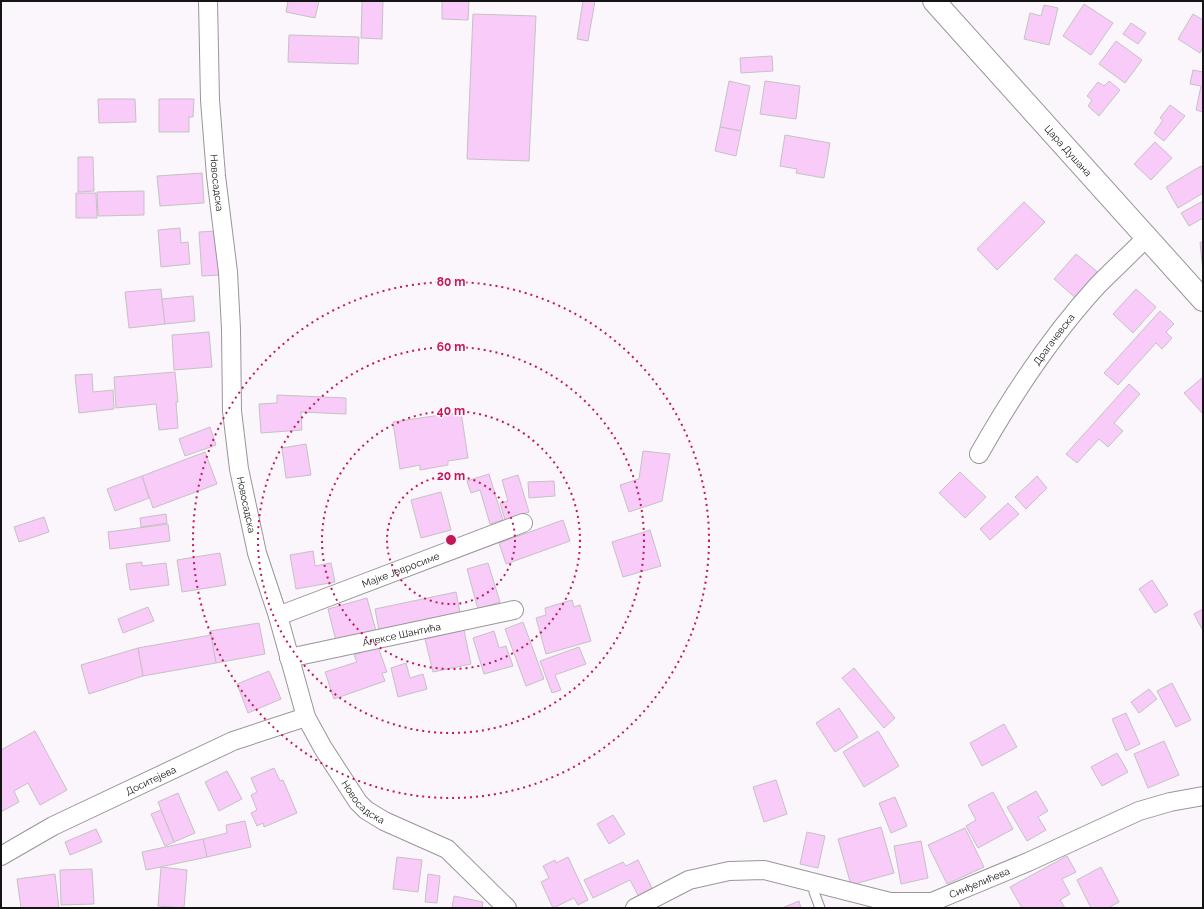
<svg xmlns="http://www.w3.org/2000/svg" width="1204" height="909" viewBox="0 0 1204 909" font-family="Raleway,sans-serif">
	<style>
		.building { fill: #f8cbf8; stroke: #c6c1c6 }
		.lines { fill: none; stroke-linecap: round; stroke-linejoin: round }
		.lane-casing { stroke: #999599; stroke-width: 11 }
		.street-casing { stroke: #999599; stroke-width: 20 }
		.secondary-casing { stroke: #999599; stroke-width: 24 }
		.lane { stroke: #fff; stroke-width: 9 }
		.street { stroke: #fff; stroke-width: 18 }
		.secondary { stroke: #fff; stroke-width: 22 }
		.ring { fill: none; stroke: #c2185b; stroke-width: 2; stroke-dasharray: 2 4 }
		.labels { text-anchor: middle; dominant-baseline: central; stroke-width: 3; stroke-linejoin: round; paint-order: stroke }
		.street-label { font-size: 10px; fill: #151415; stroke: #fbf6fb }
		.centre { fill: #c2185b; stroke: #fbf6fb; stroke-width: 2 }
		.ring-label { font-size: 12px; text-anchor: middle; font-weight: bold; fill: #c2185b; stroke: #fbf6fb; stroke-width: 3; stroke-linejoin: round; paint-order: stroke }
	</style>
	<rect width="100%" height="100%" fill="#fbf6fb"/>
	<!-- building -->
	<g class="building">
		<path d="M288,1H319L315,18L286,12Z"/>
		<path d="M362,1H383L382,39L361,38Z"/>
		<path d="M442,1H469L468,20L442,19Z"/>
		<path d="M583,1H595L588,41L577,39Z"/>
		<path d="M1084,4L1113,23L1091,55L1063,36Z"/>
		<path d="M1044,5L1058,8L1049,45L1024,39L1030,13L1041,16Z"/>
		<path d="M473,14L536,16L529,161L467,159Z"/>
		<path d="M1193,14L1203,20V47L1200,53L1178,39Z"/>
		<path d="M1131,23L1146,33L1138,44L1123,34Z"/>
		<path d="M289,35L359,37L358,64L288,62Z"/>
		<path d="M1116,41L1142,60L1125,83L1099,64Z"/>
		<path d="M772,56L773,71L741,73L740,58Z"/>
		<path d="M1193,70L1203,72V112L1196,110L1201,86L1190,84Z"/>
		<path d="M729,81L750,86L741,131L720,127Z"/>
		<path d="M765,81L800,86L796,119L760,114Z"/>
		<path d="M1109,81L1120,90L1099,116L1088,106L1092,100L1087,96L1098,82L1104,86Z"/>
		<path d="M98,99H135L136,122L99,123Z"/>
		<path d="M159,99H194L193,117H189V132H159Z"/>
		<path d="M1170,105L1185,116L1164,141L1154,133L1163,120L1160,118Z"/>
		<path d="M720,127L741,131L736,156L715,151Z"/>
		<path d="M785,135L830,143L824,178L796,173L797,169L780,166Z"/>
		<path d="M1155,142L1172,158L1151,180L1134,164Z"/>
		<path d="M78,157H93L94,191L78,192Z"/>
		<path d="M1201,166L1203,169V193L1178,208L1166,187Z"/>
		<path d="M202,173L204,203L160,206L157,176Z"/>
		<path d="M144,191V215L98,216L97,192Z"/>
		<path d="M76,193H96L97,218H76Z"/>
		<path d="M1203,201V218L1189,226L1181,213Z"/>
		<path d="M1024,202L1045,222L997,270L977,249Z"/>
		<path d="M180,228L181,243L188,242L190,264L161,267L158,230Z"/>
		<path d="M217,231L221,275L202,276L199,232Z"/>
		<path d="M1200,242H1203V272Z"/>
		<path d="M1076,254L1101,275L1078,300L1054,279Z"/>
		<path d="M161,289L165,324L129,328L125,292Z"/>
		<path d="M1136,289L1156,307L1133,333L1113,314Z"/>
		<path d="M193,296L195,321L165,324L162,299Z"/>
		<path d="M1160,311L1174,324L1166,332L1172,338L1162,349L1156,343L1118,385L1104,373Z"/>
		<path d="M209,332L212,367L174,370L172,335Z"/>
		<path d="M175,372L178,402H176L178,428L159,430L156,404L116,408L114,377Z"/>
		<path d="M92,374L93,392L113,390L114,409L79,413L75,375Z"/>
		<path d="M1202,378L1203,379V414L1184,393Z"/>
		<path d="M1129,384L1140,394L1114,423L1123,431L1108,447L1099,439L1077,463L1066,454Z"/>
		<path d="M277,395L346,398V414L301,412L302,430L261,433L259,404L277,403Z"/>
		<path d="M461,412L468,458L448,461V465L420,470V465L400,469L393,422Z"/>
		<path d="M210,427L216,445L185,456L179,439Z"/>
		<path d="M306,444L311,475L286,478L282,448Z"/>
		<path d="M643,451L670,454L662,501L629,512L620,485L639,479Z"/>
		<path d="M205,452L217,484L153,508L142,476Z"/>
		<path d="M960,472L986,497L965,518L939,493Z"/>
		<path d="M489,474L503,520L490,524L480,490L471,493L467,481Z"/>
		<path d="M518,475L529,512L505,520L500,503L508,501L502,480Z"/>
		<path d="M142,476L149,498L115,511L107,489Z"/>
		<path d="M1037,476L1047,488L1026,509L1015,497Z"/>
		<path d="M554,481L555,496L529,498L528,482Z"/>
		<path d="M441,492L451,530L421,538L411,500Z"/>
		<path d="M1008,503L1019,514L990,540L980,529Z"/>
		<path d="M166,514L167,523L141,527L140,518Z"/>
		<path d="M44,517L49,532L19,542L14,527Z"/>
		<path d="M563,520L570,541L506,564L499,543Z"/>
		<path d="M168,524L170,541L110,549L108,532Z"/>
		<path d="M650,530L661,566L623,577L612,542Z"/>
		<path d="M313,551L315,566L331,563L335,582L296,589L290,555Z"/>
		<path d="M220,553L226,585L182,592L177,560Z"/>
		<path d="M142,562V566L166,563L169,585L130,590L126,564Z"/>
		<path d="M488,563L500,602L478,609L467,569Z"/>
		<path d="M1152,580L1168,605L1155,613L1139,589Z"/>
		<path d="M456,592L460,613L379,630L375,609Z"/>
		<path d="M367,598L376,631L336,641L328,609Z"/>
		<path d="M572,600L574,607L580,605L591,641L546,654L536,618L546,615L545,608Z"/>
		<path d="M148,607L154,621L123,633L118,619Z"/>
		<path d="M1203,609V629H1202L1194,614Z"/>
		<path d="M523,622L544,679L526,686L505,629Z"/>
		<path d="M259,623L265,654L216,663L210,631Z"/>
		<path d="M464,630L471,664L433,672L425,639Z"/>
		<path d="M494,631L499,648L506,646L513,666L484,674L473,638Z"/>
		<path d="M211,635L216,663L143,676L138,648Z"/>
		<path d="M378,647L387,672L382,673L385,681L334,699L325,672L357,662L354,655Z"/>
		<path d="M579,647L586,664L555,675L561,690L552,693L540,661Z"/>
		<path d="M138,648L143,676L89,694L81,665Z"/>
		<path d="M406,663L410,678L423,674L427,689L398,697L391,668Z"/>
		<path d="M854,668L895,718L884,728L842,678Z"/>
		<path d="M269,671L281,699L248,713L237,684Z"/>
		<path d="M1172,683L1191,720L1176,727L1157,691Z"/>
		<path d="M1149,689L1157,699L1139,713L1131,702Z"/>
		<path d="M839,708L858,737L835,752L816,723Z"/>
		<path d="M1126,713L1140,744L1126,751L1112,719Z"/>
		<path d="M1004,724L1017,747L982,766L970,743Z"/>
		<path d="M35,731L67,790L40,805L28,783L14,791L19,802L1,812V750Z"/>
		<path d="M878,731L899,766L864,787L843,752Z"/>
		<path d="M1164,741L1179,775L1148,788L1134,754Z"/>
		<path d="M1117,753L1128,772L1102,786L1091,767Z"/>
		<path d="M274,768L280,781L283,780L297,813L264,827L263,823L257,826L251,813L257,810L251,795L257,792L251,778Z"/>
		<path d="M227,771L242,799L219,811L205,782Z"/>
		<path d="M776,780L787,814L764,822L753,787Z"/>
		<path d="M1036,791L1048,811L1038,817L1046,830L1027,841L1007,807Z"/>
		<path d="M993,792L1013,829L978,848L966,826L976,820L968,805Z"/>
		<path d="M178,793L195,833L174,842L158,802Z"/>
		<path d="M895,797L907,826L891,833L879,803Z"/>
		<path d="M161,810L174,842L165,846L151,814Z"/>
		<path d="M613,815L625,834L609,844L597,824Z"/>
		<path d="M245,821L251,847L207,857L203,839L227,833L226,825Z"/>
		<path d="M881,827L894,873L851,885L838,839Z"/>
		<path d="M965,828L984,867L947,884L928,845Z"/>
		<path d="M96,829L102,842L70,855L65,842Z"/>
		<path d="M807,832L825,836L818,868L800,864Z"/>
		<path d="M203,839L207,857L146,870L142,852Z"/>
		<path d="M921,841L928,878L901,884L894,846Z"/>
		<path d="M1067,856L1076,872L1062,879L1070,894L1060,900L1065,908H1022L1010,887Z"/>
		<path d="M397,857L422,860L418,892L393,889Z"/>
		<path d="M568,857L588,900L578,905L574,898L553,908L541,882L549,878L543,866L555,860L556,863Z"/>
		<path d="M638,860L653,890L639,897L630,880L593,898L584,880L623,862L626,866Z"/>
		<path d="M161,867L187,870L184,908L158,906Z"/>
		<path d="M1101,867L1119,902L1108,908H1091L1077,880Z"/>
		<path d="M92,869L94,904L61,905L60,870Z"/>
		<path d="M55,874L59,908H21L17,879Z"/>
		<path d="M428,874L440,876L437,903L425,902Z"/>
		<path d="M454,896L483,902L482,908H452Z"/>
		<path d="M799,901L801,908H782Z"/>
	</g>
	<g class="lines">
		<!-- lane casing -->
		<g class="lane-casing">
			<path id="lane" d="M814,882V892L820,908"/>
		</g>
		<!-- street casing -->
		<g class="street-casing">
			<g id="street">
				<path id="s1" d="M208,1L210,100L216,176L228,272L231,329L232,411L239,469L257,553L278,616L306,717L323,748L358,802L366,810L384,821L447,849L507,908"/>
				<path id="s2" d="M979,454C1013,394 1051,336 1098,285C1114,269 1130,254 1146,238"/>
				<path id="s3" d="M278,616L523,523"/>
				<path id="s4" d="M289,658L514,610"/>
				<path id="s5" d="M1,856L53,826L233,741L306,717"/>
				<path id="s6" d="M635,908L689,880L729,871L764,870L890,902H932L1028,862L1139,811L1170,802L1203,796"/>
			</g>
		</g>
		<!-- secondary casing -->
		<g class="secondary-casing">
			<g id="secondary">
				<path id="s7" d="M934,1L1203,300"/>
			</g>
		</g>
		<!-- lane -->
		<use href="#lane" class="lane"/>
		<!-- street -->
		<use href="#street" class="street"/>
		<!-- secondary -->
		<use href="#secondary" class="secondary"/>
	</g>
	<!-- distance rings -->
	<g class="ring">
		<circle cx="451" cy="540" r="64"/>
		<circle cx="451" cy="540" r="129"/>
		<circle cx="451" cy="540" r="193"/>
		<circle cx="451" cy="540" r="258"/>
	</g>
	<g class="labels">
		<!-- street labels -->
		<g class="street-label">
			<text stroke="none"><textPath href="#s7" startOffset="201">Цара Душана</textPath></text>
			<text stroke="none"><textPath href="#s1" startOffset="182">Новосадска</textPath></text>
			<text stroke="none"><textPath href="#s2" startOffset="137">Драгачевска</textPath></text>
			<text stroke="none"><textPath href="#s1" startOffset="506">Новосадска</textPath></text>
			<text stroke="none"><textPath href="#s3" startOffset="131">Мајке Јевросиме</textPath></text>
			<text stroke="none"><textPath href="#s4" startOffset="115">Алексе Шантића</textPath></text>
			<text stroke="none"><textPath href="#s5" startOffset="168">Доситејева</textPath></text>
			<text stroke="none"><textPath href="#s1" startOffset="830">Новосадска</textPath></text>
			<text stroke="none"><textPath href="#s6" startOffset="360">Синђелићева</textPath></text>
		</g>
	</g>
	<circle cx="451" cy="540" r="6" class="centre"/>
	<g class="ring-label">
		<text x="451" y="286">80 m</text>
		<text x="451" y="351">60 m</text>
		<text x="451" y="415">40 m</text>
		<text x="451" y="480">20 m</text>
	</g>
	<!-- border -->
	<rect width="1204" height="909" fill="none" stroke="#151415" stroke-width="4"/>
</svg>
